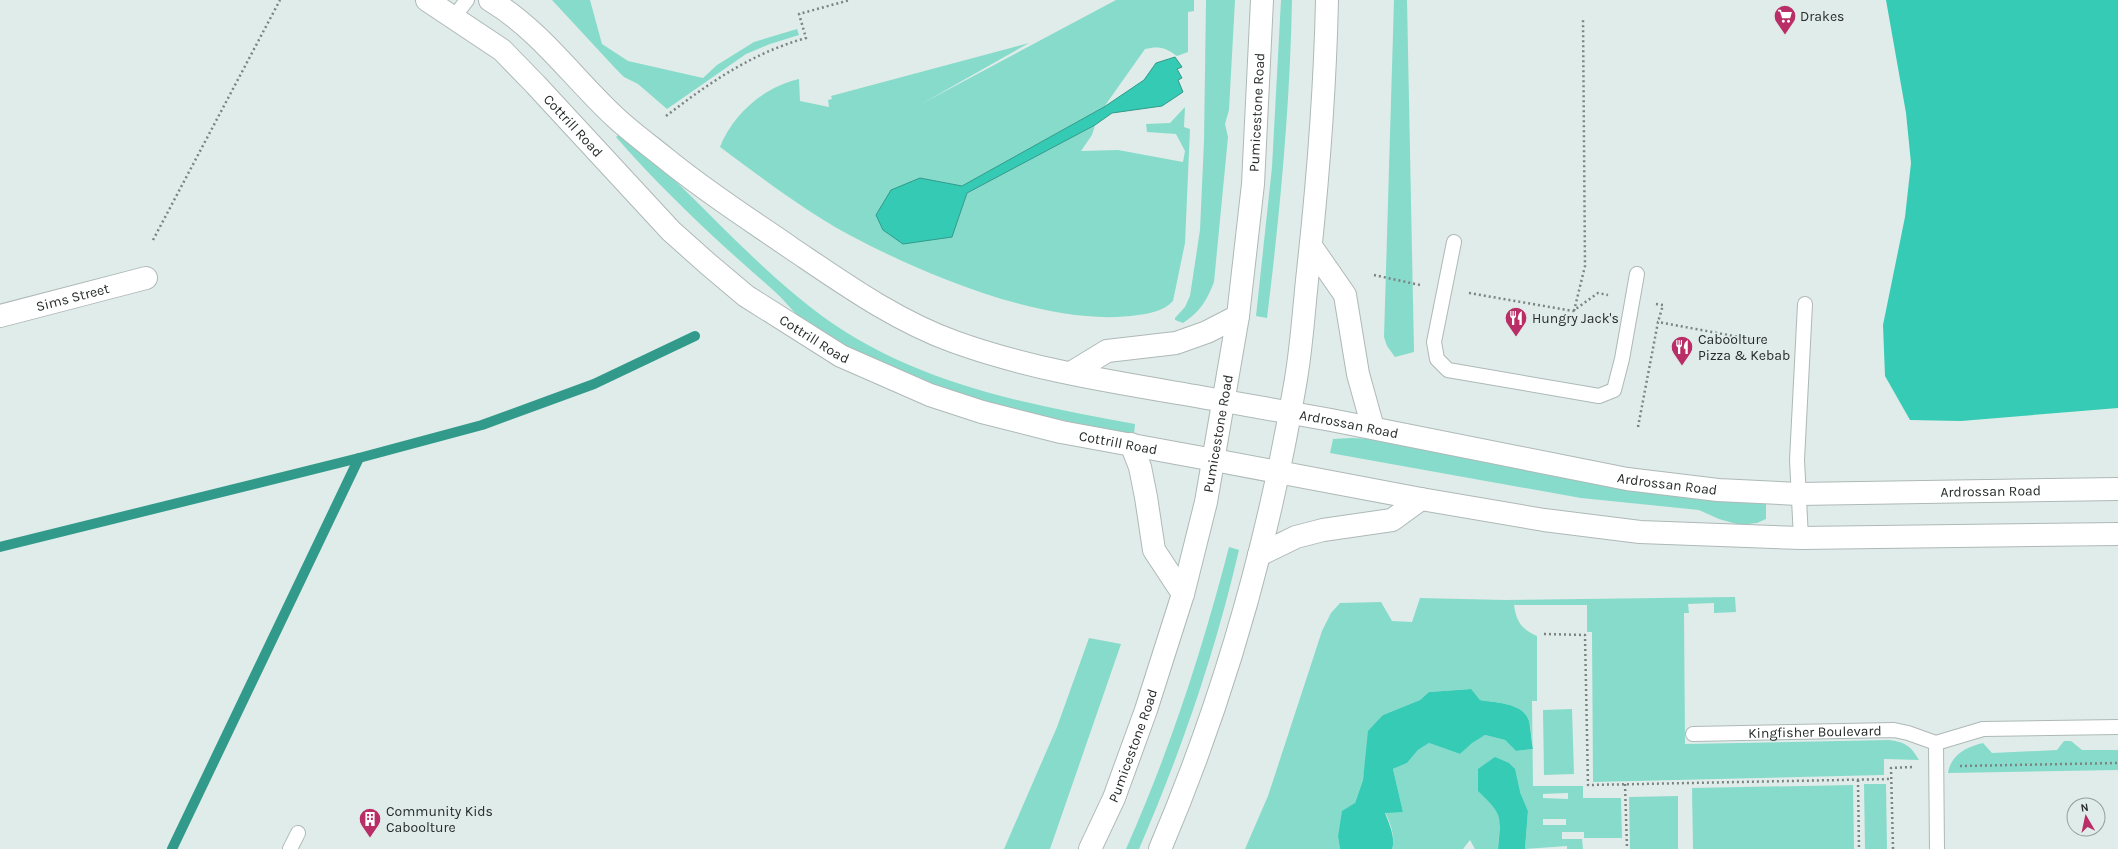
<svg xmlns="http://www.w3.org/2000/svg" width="2118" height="849" viewBox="0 0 2118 849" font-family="Karla,sans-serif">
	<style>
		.green { fill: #87dbcb; fill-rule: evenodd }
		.forest { fill: #36cbb5 }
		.water { fill: #35cab4; stroke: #319a8b }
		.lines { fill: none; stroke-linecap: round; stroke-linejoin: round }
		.stream { stroke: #319a8b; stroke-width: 10 }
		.lane-casing { stroke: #aeb9b7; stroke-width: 16 }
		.street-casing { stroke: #aeb9b7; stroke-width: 24 }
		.secondary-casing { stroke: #aeb9b7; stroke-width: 24 }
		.path { stroke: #7c8382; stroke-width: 2.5; stroke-dasharray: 2 3; stroke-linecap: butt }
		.lane { stroke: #fff; stroke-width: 14 }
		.street { stroke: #fff; stroke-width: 22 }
		.secondary { stroke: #fff; stroke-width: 22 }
		.labels { text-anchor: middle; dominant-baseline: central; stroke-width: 3; stroke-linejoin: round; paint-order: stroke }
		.poi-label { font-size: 14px; fill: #272b2a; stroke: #e0ece9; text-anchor: start }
		.street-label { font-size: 14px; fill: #272b2a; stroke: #e0ece9 }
	</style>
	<rect width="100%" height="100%" fill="#e0ece9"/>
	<!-- green -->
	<g class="green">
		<path d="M552,0H590L602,44L628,61L703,78L717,65L754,42L797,29L799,35L770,44L746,54L667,109L638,84L624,77L615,68Z"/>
		<path d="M1116,0H1194V11L1188,12V52L1177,56C1165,47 1158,46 1145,49L1104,107L962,186L920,178L952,237L967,193L1095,125L1092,135L1081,151L1118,150L1183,162L1185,151L1176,134L1147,132L1146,124L1170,123L1185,107L1184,127L1190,129L1185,243L1173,301C1163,311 1152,313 1138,315C1054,328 935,279 861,241C811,216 765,180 720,147C733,114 764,87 799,79L800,101L829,107L828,100L832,99L831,96L1029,43L923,103Z"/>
		<path d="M1206,0H1235L1229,110L1225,124L1228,137L1214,282C1207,300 1200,312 1183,323L1175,320V318L1185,307L1190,296L1200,230L1204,141Z"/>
		<path d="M1281,0H1292C1290,106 1280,213 1267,318L1256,316L1272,167Z"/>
		<path d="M1394,0H1407L1414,352L1395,357L1387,346L1384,337Z"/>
		<path d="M622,132C687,187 742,253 809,306C903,381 1020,403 1135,424L1134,434C1022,414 911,389 813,328C798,319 787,302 773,290C718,242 665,193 616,137Z"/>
		<path d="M1352,438L1393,440L1766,499V519L1757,523L1740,525L1719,519L1699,510L1581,498L1330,453L1333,439Z"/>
		<path d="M1229,547L1239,550C1215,653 1181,752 1139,849H1126C1170,750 1202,651 1229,547Z"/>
		<path d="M1735,597L1736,612L1714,613V603L1688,604L1689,613H1684L1685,744L1889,740C1905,742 1911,746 1919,760L1884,759V775L1593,782L1592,632H1587V605H1514C1516,621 1522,630 1537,636V701H1532L1533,786H1583V798H1621L1622,838H1584V832H1562V839H1582L1583,849H1567V846L1525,849L1528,811L1520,792L1497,809L1500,822L1498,849H1475L1470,840L1463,849H1392C1396,838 1390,822 1385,812H1403L1393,769L1407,763L1418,750L1429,743L1460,754L1472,742L1485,735L1505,740L1516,751L1533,749C1531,740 1532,729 1529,721C1523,702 1495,703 1480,700L1470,689L1429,692L1420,700L1383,715L1366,758L1363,780L1355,803L1338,837L1340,849H1245L1268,796L1322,631L1331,613L1340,603L1381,602L1392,621L1412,622L1420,598L1505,600ZM1568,793V799L1543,798V794ZM1543,819H1566V825H1543Z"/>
		<path d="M1089,638L1121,644L1050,849H1004L1057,727Z"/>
		<path d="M1572,709L1574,774L1544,775L1543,710Z"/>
		<path d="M2064,741H2071L2082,750H2118V770L1948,773C1951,754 1967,747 1983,743L1992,753L2057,750Z"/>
		<path d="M1864,784H1886L1887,849H1865Z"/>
		<path d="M1853,785L1854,849H1693L1692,788Z"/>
		<path d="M1678,796V849H1630L1629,797Z"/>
	</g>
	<!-- forest -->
	<g class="forest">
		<path d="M1886,0H2118V408L1961,421L1910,420L1885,376L1883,325L1905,217L1911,163L1906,113Z"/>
		<path d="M1471,689L1480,700C1495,703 1523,702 1529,721C1531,729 1531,740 1533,749L1516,751L1505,740L1485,735L1472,743L1460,754L1429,743L1418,750L1407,763L1393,769L1403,812L1385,813C1389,823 1396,839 1392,849H1340L1338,837L1342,811L1355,803L1363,780L1368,731L1383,715L1420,700L1429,692Z"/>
		<path d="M1495,757L1509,763L1515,769L1520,792L1528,811L1525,849H1498C1501,815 1503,815 1478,791V769Z"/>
	</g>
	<!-- water -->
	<path class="water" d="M1175,57L1182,67L1177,69L1182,78L1178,80L1183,92L1162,106L1112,113L1095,125L967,193L952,237L903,244L883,230L876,215L891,190L920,178L962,186L1104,107L1144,80L1156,63Z"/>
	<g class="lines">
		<!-- stream -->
		<g class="stream">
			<path d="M0,547L359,458L482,425L594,384L695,336"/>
			<path d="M172,849L359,458"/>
		</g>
		<!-- lane casing -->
		<g class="lane-casing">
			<g id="lane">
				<path d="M454,17L467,0"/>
				<path d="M1454,242L1434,342L1437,359L1448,370L1599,396L1614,390L1622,359L1637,274"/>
				<path d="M1801,538L1797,460L1805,304"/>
				<path id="s1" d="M1693,734L1894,730L1908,733L1936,743L1983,729L2118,727"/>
				<path d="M1936,743L1937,849"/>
				<path d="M290,849L298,833"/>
			</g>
		</g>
		<!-- street casing -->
		<g class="street-casing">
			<g id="street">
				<path id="s2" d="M427,0L502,50L536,85L671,231L708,264L746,296L841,356L930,395L982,412L1061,432L1214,460"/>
				<path d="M490,0C540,30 573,78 615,117C631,132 649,145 665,158C705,191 749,219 791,248C843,283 896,321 955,342C1041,373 1134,385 1224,401"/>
				<path id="s3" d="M0,316L146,278"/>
			</g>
		</g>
		<!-- secondary casing -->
		<g class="secondary-casing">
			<g id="secondary">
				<path d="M1311,246L1345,295L1358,374L1373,428"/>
				<path d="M1071,373L1107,351L1176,343L1207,332L1238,316"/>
				<path id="s4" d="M1224,401L1331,420L1627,479L1718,490L1798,494L2118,489"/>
				<path d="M1131,444L1140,467L1146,497L1154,550L1183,594"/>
				<path d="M1214,460L1421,499L1544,520L1640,532L1801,538L2118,534"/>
				<path d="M1259,555L1296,537L1323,530L1392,520L1421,499"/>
				<path id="s5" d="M1090,849L1114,798L1146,710L1183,594L1206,502L1238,316L1253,184L1262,0"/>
				<path d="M1160,849C1224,699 1269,540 1296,379C1302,343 1304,307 1308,271C1318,180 1325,91 1327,0"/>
			</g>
		</g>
		<!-- path -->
		<g class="path">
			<path d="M666,116C709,83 752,53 806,38L799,14L850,0"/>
			<path d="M153,240L280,0"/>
			<path d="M1374,275L1420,285"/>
			<path d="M1469,293L1573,311L1598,293L1608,295"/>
			<path d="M1656,304L1663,305L1658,322"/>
			<path d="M1574,311L1585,266L1583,19"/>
			<path d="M1638,427L1658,322L1766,342"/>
			<path d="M1544,634L1585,635L1588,785L1891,779"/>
			<path d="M1960,766L2118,763"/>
			<path d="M1858,780L1859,849"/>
			<path d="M1625,784L1627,849"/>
			<path d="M1893,849L1891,768L1913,767"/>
		</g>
		<!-- lane -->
		<use href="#lane" class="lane"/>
		<!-- street -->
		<use href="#street" class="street"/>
		<!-- secondary -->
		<use href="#secondary" class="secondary"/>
	</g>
	<!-- icons -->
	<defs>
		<g id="supermarket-pin" transform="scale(1.15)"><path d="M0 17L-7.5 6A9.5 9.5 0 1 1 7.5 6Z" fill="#b92e67" stroke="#e0ece9"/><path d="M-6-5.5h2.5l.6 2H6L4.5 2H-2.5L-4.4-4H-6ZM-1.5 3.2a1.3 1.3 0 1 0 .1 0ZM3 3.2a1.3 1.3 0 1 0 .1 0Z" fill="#fff"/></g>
		<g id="restaurant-pin" transform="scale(1.15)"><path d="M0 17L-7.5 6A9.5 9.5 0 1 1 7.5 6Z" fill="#b92e67" stroke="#e0ece9"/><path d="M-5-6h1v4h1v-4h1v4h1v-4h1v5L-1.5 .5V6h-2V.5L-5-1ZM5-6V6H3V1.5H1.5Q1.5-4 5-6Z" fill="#fff"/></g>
		<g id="building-pin" transform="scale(1.15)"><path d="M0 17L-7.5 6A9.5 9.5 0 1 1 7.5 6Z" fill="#b92e67" stroke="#e0ece9"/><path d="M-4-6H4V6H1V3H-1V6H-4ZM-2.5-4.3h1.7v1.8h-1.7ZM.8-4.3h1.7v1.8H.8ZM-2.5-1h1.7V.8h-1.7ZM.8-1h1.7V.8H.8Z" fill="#fff"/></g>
	</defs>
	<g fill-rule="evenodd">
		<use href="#supermarket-pin" x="1785" y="16"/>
		<use href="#restaurant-pin" x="1516" y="318"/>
		<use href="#restaurant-pin" x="1682" y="347"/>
		<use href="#building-pin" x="370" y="819"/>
	</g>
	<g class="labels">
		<!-- poi labels -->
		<g class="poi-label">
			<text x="1800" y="16">Drakes</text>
			<text x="1532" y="318">Hungry Jack's</text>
			<text x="1698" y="339">Caboolture<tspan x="1698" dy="16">Pizza &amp; Kebab</tspan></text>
			<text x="386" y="811">Community Kids<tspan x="386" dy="16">Caboolture</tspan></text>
		</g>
		<!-- street labels -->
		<g class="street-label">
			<text stroke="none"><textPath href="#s5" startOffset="760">Pumicestone Road</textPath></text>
			<text stroke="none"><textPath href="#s2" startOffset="194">Cottrill Road</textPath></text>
			<text stroke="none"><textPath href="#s3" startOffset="75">Sims Street</textPath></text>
			<text stroke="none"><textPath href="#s2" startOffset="518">Cottrill Road</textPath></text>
			<text stroke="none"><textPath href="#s4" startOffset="127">Ardrossan Road</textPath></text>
			<text stroke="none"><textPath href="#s5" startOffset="436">Pumicestone Road</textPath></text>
			<text stroke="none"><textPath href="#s2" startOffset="841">Cottrill Road</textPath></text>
			<text stroke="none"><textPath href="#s4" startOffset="451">Ardrossan Road</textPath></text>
			<text stroke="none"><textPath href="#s4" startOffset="775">Ardrossan Road</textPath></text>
			<text stroke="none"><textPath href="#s1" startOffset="122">Kingfisher Boulevard</textPath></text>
			<text stroke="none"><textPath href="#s5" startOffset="112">Pumicestone Road</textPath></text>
		</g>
	</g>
	<!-- north arrow -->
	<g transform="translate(2086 817) rotate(351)"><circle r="19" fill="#e0ece9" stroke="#969f9d"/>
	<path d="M0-3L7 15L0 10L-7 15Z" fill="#b92e67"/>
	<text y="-6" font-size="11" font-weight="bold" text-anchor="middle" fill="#272b2a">N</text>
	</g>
</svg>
